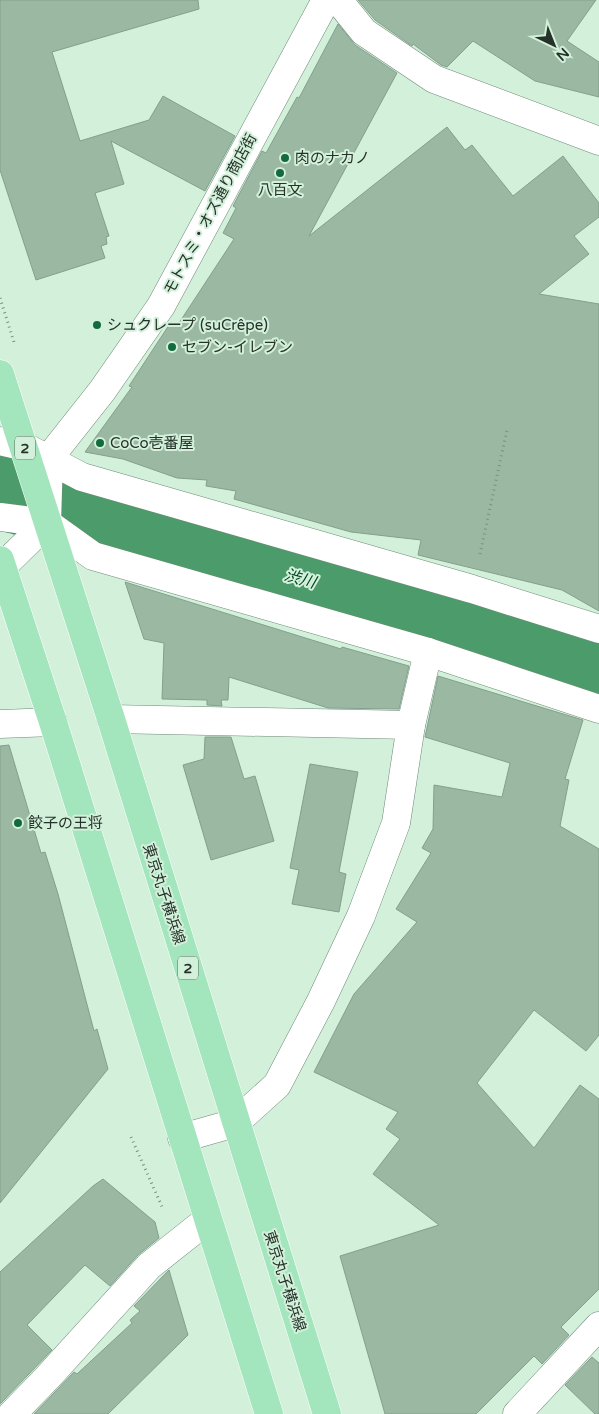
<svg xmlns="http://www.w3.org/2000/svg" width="599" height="1414" viewBox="0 0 599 1414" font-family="'Varela Round','Noto Sans JP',sans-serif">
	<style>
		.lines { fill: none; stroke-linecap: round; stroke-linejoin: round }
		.river { stroke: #4b9c6a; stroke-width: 74 }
		.building { fill: #9bb8a3; stroke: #83a08c }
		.minor-casing { stroke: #6e8a77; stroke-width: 29 }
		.major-casing { stroke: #fff; stroke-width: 29 }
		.path { stroke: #7c9182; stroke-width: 3; stroke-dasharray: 1 4; stroke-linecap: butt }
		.minor { stroke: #fff; stroke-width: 28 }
		.major { stroke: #a3e5bc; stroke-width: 28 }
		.poi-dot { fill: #136a3c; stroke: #d2f0da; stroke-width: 2 }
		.labels { text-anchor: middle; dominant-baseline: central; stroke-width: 4; stroke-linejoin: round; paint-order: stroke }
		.shield { fill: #d2f0da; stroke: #5a6a5e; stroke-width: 1 }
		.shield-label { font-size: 14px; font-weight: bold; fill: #263129 }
		.poi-label { font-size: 15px; fill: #263129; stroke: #d2f0da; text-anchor: start }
		.street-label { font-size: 15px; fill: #263129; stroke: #d2f0da }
		.water-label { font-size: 16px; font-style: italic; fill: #044625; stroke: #d2f0da }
	</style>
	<rect width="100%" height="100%" fill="#d2f0da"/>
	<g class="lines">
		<!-- river -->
		<path class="river" d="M0,492L599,667"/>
	</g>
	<!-- building -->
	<g class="building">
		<path d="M0,0H198L199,9L52,52L80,141L149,120L163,96L235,136L205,191L111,141L124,184L95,193L109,236L106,237L107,244L101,246L105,258L36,280L0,170Z"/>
		<path d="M358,0H596L567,41L599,62V97L535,81L473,41L447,67L441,65L413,44L412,46L375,20Z"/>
		<path d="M338,24L355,45L397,73L309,236L447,127L465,150L472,145L513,196L563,156L599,203V217L574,236L589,254L539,294L599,304V611L562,590L418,555L421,540L351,532L234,499L236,491L206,486L207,480L177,478L123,459L85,452L132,387L129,386L171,322L177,326L234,239L223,233L236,208L233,206L262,151L266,153L297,97L299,98Z"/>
		<path d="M125,582L341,649L342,647L409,666L399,709L328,708L229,677L228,700H221L222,706L207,705V700L162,699L164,643L144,639Z"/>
		<path d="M438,676L583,720L565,779L569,780L560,826L599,849V1035L586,1051L534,1010L477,1083L534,1148L580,1085L599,1099V1289L561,1327L569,1335L542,1364L534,1356L476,1414H385L340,1256L439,1225L373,1174L400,1139L386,1129L398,1112L314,1072L354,994L417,922L396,909L431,853L422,848L433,829L434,785L502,797L510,763L425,737Z"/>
		<path d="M205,737H231L244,779L255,776L274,841L211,860L183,765L204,759Z"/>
		<path d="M9,745L41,853L45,852L58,894L94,1031L97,1029L108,1069L0,1203V746Z"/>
		<path d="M310,764L358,772L339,872L346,874L339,912L292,904L299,870L290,868Z"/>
		<path d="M103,1179L155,1222L159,1238L138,1255L110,1286L85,1265L27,1325L52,1350L0,1404V1272L93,1186Z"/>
		<path d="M169,1270L188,1335L108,1414H34L74,1372L77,1374L132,1323L130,1320L140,1311L134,1306Z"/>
		<path d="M592,1357L599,1363V1414H595L565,1385Z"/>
	</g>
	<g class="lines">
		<!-- minor casing -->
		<g class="minor-casing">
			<g id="minor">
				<path d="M338,0L364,32L434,79L599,141"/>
				<path d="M0,441L25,447L82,477L472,589L599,629"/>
				<path d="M0,517L47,523L93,556L428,652L599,709"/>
				<path d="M0,569L47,523L49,458L102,391L161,306L326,0"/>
				<path d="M111,719L411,725"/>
				<path d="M0,724L53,722"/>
				<path d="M182,1138L235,1123L277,1085L321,1001L361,916L396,823L411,725L428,652"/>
				<path d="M12,1414L48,1377L149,1266L207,1220"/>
				<path d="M517,1414L599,1326"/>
			</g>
		</g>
		<!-- major casing -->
		<g class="major-casing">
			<g id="major">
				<path d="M0,374L111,719L327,1414"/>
				<path d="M0,560L53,722L269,1414"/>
			</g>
		</g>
		<!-- path -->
		<g class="path">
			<path d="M0,298L14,342"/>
			<path d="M480,554L507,430"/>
			<path d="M131,1137L163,1209"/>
		</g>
		<!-- minor -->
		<use href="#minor" class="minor"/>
		<!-- major -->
		<use href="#major" class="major"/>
	</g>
	<!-- markers -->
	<g class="poi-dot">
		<circle cx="285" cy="158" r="5"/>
		<circle cx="280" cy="173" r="5"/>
		<circle cx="97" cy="325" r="5"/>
		<circle cx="172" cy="347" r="5"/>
		<circle cx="100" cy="443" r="5"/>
		<circle cx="18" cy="823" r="5"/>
	</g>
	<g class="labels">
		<!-- shield labels -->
		<g class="shield">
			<rect x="15" y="436.5" width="20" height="23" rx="4"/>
			<rect x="178" y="956.5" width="20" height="23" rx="4"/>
		</g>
		<g class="shield-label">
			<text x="25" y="448">2</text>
			<text x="188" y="968">2</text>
		</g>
		<!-- poi labels -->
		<g class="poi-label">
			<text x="295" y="158">肉のナカノ</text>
			<text x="280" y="190" text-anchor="middle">八百文</text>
			<text x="107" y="325">シュクレープ (suCrêpe)</text>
			<text x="182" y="347">セブン-イレブン</text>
			<text x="110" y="443">CoCo壱番屋</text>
			<text x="28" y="823">餃子の王将</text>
		</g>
		<!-- street labels -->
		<g class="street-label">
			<text transform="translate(210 214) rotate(-62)">モトスミ・オズ通り商店街</text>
			<text transform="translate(164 894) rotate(72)">東京丸子横浜線</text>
			<text transform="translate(285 1281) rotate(72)">東京丸子横浜線</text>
		</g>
		<!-- water labels -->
		<g class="water-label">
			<text transform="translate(300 579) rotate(16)">渋川</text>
		</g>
	</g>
	<!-- north arrow -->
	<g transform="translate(554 45) rotate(137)" stroke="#d2f0da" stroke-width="4" paint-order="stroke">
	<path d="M0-4L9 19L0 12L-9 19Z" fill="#263129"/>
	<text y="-8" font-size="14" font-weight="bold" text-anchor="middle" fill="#263129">N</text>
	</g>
</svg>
